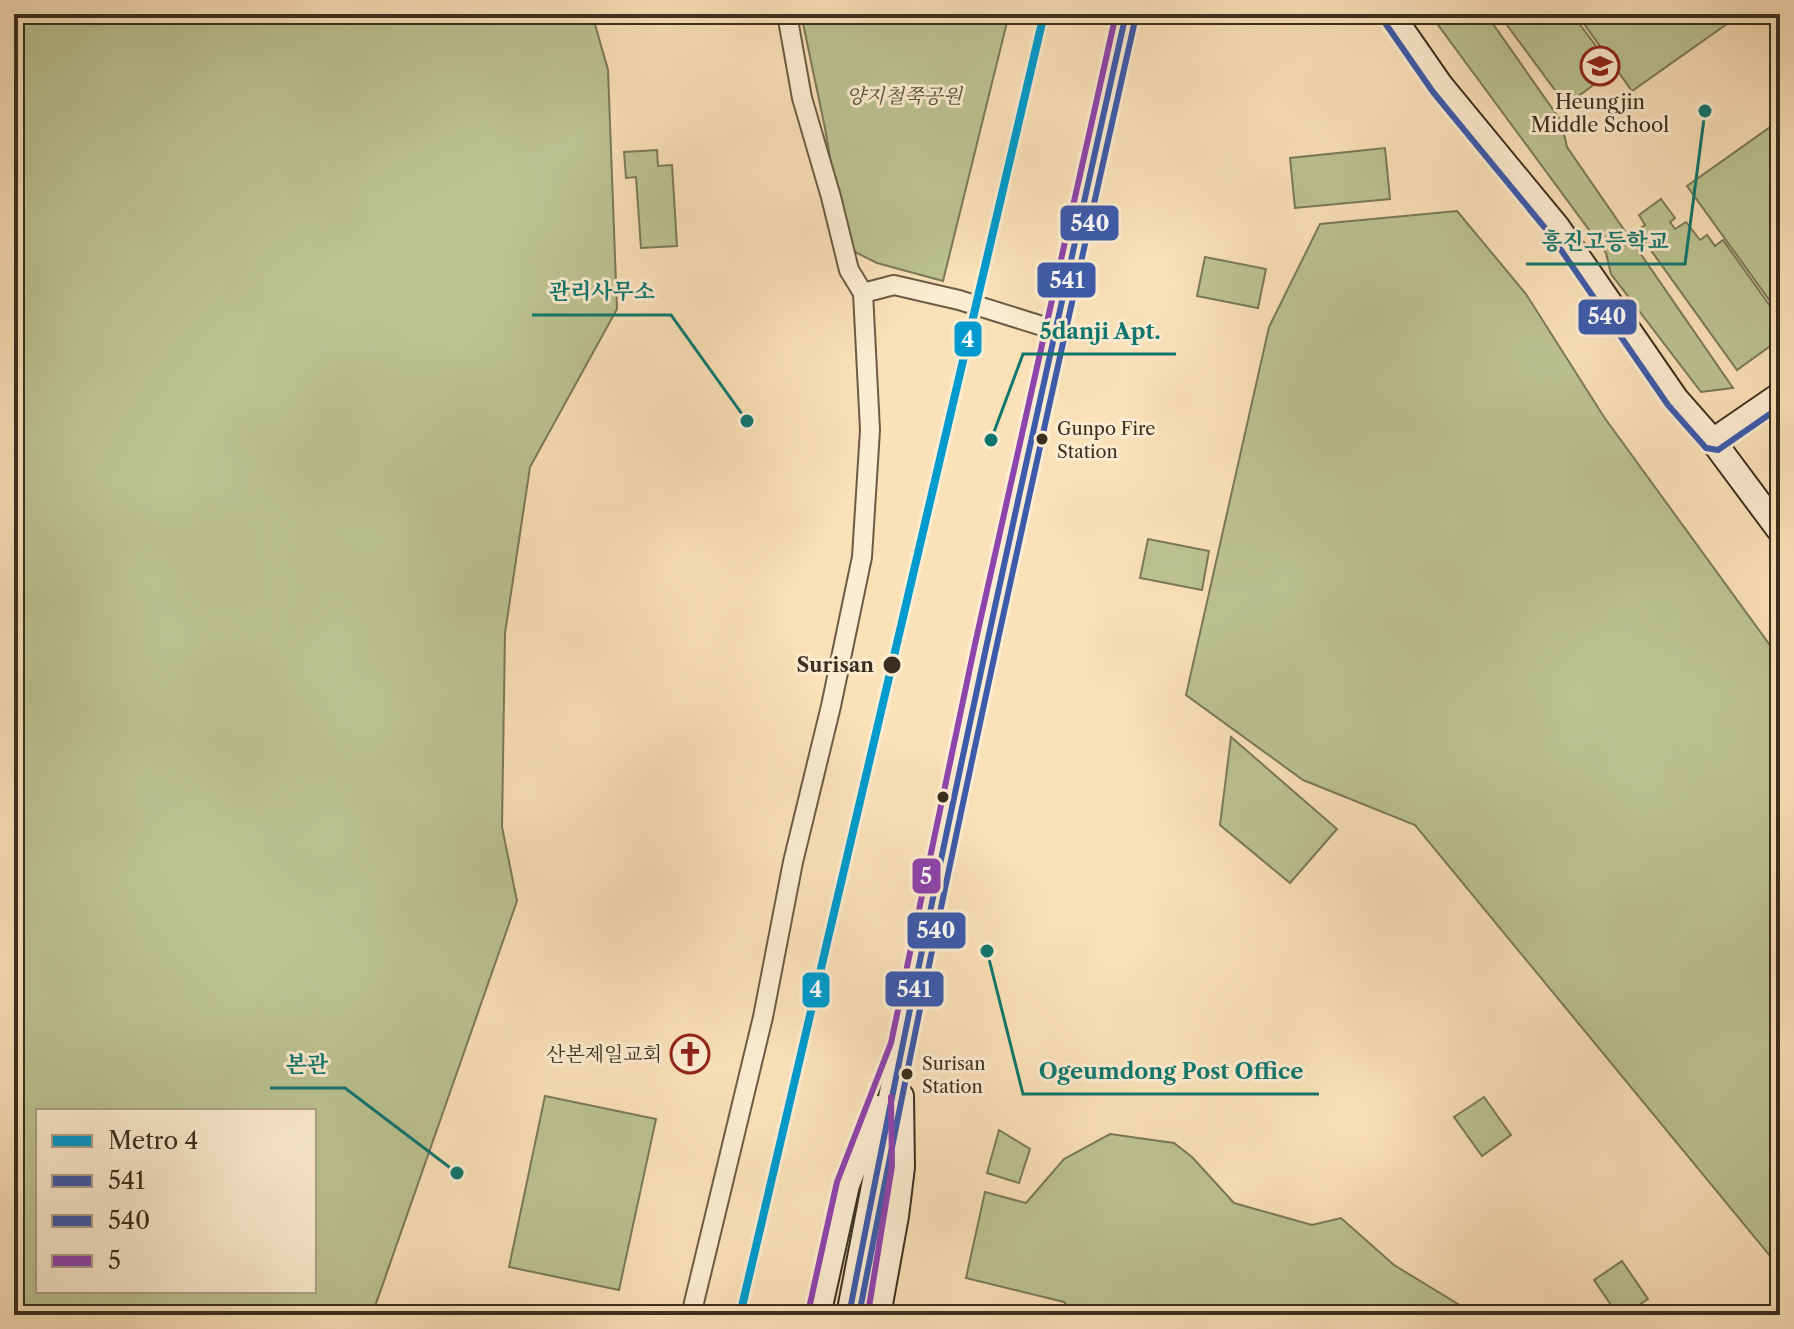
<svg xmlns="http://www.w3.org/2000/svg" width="1794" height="1329" viewBox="0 0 1794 1329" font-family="'Libre Caslon Text','Noto Serif KR',serif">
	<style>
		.green { fill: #bbc391; stroke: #7b7958; stroke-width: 2; fill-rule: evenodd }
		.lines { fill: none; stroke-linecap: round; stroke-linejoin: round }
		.street-casing { stroke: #6b5c45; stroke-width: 22 }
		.secondary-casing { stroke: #3b2f1f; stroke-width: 28 }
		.street { stroke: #fcecd1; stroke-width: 18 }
		.secondary { stroke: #fcecd1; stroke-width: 24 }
		.bus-1-casing { stroke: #fcecd1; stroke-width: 12 }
		.bus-2-casing { stroke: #fcecd1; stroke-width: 12 }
		.bus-3-casing { stroke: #fcecd1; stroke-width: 12 }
		.bus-1 { stroke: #3d5bab; stroke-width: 6 }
		.bus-2 { stroke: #3d5bab; stroke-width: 6 }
		.bus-3 { stroke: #8e44ad; stroke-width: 6 }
		.metro-1-casing { stroke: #fcecd1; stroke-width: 14 }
		.metro-1 { stroke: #009bce; stroke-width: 8 }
		.bus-dot { fill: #3b2f1f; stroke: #fcecd1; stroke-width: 3 }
		.labels { text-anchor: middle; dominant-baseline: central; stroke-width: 6; stroke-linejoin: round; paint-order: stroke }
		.bus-label { font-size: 18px; fill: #3b2f1f; stroke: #fcecd1; text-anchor: start }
		.park-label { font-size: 20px; font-style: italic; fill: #554d36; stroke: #fcecd1 }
		.poi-label { font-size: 20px; fill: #3b2f1f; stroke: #fcecd1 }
		.stop-label { font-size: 20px; font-weight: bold; fill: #3b2f1f; stroke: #fcecd1; text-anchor: end }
		.leader { fill: none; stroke: #0f766e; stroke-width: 3 }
		.callout-dot { fill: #0f766e; stroke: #fcecd1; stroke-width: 3 }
		.callout-label { font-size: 22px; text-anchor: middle; font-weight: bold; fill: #0f766e; stroke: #fcecd1; stroke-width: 6; stroke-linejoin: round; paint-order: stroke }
		.line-badge { stroke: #fcecd1; stroke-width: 3 }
		.badge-label { font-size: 22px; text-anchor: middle; font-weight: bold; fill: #fff }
	</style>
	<rect width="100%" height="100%" fill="#fae1b8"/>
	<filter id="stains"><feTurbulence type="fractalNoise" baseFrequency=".0025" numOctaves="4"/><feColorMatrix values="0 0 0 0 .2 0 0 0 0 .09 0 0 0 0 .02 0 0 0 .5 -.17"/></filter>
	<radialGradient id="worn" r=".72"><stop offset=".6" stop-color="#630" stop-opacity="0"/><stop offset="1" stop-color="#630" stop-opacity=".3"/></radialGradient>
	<!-- green -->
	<g class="green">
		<path d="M14,14H592L608,70L617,309L530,467L505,633L502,827L517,901L372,1315H14ZM38,1111H314V1291H38Z"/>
		<path d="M801,14H1009L943,281L877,263L851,250L836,193L825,128Z"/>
		<path d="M1430,14H1486L1561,121L1567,147L1733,388L1701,392L1611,274L1606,253Z"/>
		<path d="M1505,14H1572L1614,70L1566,105L1501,17Z"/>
		<path d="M1577,14H1741L1632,91Z"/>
		<path d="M1780,120V315L1687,186Z"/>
		<path d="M1385,148L1390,199L1295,208L1290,158Z"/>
		<path d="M657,150L658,166L672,165L677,246L641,248L636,177L626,178L624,152Z"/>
		<path d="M1661,199L1675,218L1670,222L1675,229L1686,222L1700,240L1707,235L1715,246L1723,240L1780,320V339L1737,370L1637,231L1645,225L1639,215Z"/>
		<path d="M1457,211L1526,294L1604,417L1780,659V1268L1415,825L1303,780L1186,695L1269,327L1320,224Z"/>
		<path d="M1205,257L1266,269L1258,308L1197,296Z"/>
		<path d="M1148,539L1209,551L1202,590L1140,578Z"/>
		<path d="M1231,737L1337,829L1290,883L1220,825Z"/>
		<path d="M545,1096L656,1119L619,1290L509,1267Z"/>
		<path d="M1484,1097L1511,1135L1482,1156L1454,1117Z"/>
		<path d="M999,1130L1030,1149L1019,1183L987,1173Z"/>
		<path d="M1110,1134L1174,1143L1192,1157L1234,1203L1312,1225L1341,1218L1394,1265L1476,1315H1075L1064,1302L966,1278L985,1192L1026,1203L1064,1159Z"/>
		<path d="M1622,1261L1648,1299L1624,1315H1618L1594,1280Z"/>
	</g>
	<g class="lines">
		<!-- street casing -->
		<g class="street-casing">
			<g id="street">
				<path d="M863,293L894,285L959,300L1055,330"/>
				<path d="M691,1315L763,1017L793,862L831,706L862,557L870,430L863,293L849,270L831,197L802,98L787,14"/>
			</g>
		</g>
		<!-- secondary casing -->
		<g class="secondary-casing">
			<g id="secondary">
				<path d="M1391,14L1441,86L1558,228L1676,399L1713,441L1780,531"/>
				<path d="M1713,441L1780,395"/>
				<path d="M818,1315L847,1185L877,1108"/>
				<path d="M849,1315L901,1046L985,646L1126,14"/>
				<path d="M878,1315L896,1216L902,1167L901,1096"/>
			</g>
		</g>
		<!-- street -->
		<use href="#street" class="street"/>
		<!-- secondary -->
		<use href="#secondary" class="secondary"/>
		<!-- bus-1 casing -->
		<g class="bus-1-casing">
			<path id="bus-1" d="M849,1315C933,880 1029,447 1126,14"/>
		</g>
		<!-- bus-2 casing -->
		<g class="bus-2-casing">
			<g id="bus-2">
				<path d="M1383,20L1433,92L1550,234L1668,405L1706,448L1718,450L1780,407"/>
				<path d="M859,1315C943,880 1039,448 1136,16"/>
			</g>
		</g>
		<!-- bus-3 casing -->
		<g class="bus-3-casing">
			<g id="bus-3">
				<path d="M808,1313L837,1182L891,1043L975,644L1116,14"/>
				<path d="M868,1313L892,1166L891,1097"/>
			</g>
		</g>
		<!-- bus-1 -->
		<use href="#bus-1" class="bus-1"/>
		<!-- bus-2 -->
		<use href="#bus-2" class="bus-2"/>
		<!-- bus-3 -->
		<use href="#bus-3" class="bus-3"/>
		<!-- metro-1 casing -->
		<g class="metro-1-casing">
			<path id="metro-1" d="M740,1315L1044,14"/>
		</g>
		<!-- metro-1 -->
		<use href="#metro-1" class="metro-1"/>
	</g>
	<!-- icons -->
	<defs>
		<g id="school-ring" transform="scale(2)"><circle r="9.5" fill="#fcecd1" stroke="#8f2418" stroke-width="1.5"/><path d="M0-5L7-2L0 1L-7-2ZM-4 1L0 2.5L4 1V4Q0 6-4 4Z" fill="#8f2418"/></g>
		<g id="church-ring" transform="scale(2)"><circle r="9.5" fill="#fcecd1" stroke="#8f2418" stroke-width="1.5"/><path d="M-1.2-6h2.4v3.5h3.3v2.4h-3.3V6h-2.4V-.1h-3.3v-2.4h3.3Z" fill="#8f2418"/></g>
	</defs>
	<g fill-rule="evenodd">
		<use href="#school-ring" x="1600" y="66"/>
		<use href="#church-ring" x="690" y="1054"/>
	</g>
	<!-- markers -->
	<g class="bus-dot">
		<circle cx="1042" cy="439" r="7"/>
		<circle cx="892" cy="665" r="10"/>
		<circle cx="943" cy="797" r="7"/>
		<circle cx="907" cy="1074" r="7"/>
	</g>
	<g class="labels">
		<!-- bus labels -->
		<g class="bus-label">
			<text x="1057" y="429">Gunpo Fire<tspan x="1057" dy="23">Station</tspan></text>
			<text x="922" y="1064">Surisan<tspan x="922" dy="23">Station</tspan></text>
		</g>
		<!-- park labels -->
		<g class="park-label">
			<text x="904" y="96">양지철쭉공원</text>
		</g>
		<!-- poi labels -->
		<g class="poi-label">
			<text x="1600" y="102">Heungjin<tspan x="1600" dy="23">Middle School</tspan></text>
			<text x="662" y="1054" text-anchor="end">산본제일교회</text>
		</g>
		<!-- stop labels -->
		<g class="stop-label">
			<text x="874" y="665">Surisan</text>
		</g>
	</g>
	<!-- callouts -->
	<path class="leader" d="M1705 111L1685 264H1526M747 421L671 315H532M991 440L1023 354H1176M457 1173L345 1088H270M987 951L1023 1094H1319"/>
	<g class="callout-dot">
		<circle cx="1705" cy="111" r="8"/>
		<circle cx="747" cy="421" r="8"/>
		<circle cx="991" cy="440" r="8"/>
		<circle cx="457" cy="1173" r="8"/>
		<circle cx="987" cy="951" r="8"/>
	</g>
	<g class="callout-label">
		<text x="1605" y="249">흥진고등학교</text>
		<text x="602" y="299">관리사무소</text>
		<text x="1100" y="339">5danji Apt.</text>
		<text x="307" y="1072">본관</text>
		<text x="1171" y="1079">Ogeumdong Post Office</text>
	</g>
	<g class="line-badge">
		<rect x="1059" y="204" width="61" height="38" rx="8" fill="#3d5bab"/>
		<rect x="1036" y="261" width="61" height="38" rx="8" fill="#3d5bab"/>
		<rect x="1577" y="298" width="61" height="38" rx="8" fill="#3d5bab"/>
		<rect x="953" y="320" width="30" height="38" rx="8" fill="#009bce"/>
		<rect x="911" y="857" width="31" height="38" rx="8" fill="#8e44ad"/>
		<rect x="906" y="911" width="61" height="39" rx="8" fill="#3d5bab"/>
		<rect x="884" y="970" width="61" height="38" rx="8" fill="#3d5bab"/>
		<rect x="801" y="971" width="30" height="38" rx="8" fill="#009bce"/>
	</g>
	<g class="badge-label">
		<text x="1090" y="231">540</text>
		<text x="1067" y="288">541</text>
		<text x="1607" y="324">540</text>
		<text x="968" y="347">4</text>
		<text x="926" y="884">5</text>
		<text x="936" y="938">540</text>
		<text x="914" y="997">541</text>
		<text x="816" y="997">4</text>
	</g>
	<!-- margin -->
	<rect width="1794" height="1329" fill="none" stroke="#fae1b8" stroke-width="48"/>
	<rect x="16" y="16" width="1762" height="1297" fill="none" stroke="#3b2f1f" stroke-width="4"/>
	<rect x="24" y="24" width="1746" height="1281" fill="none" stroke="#3b2f1f" stroke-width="2"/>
	<!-- legend -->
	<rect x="36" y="1109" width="280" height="184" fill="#fcecd1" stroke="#afa08a" stroke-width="2"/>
	<rect x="52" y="1135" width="40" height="12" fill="#009bce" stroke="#afa08a" stroke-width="2"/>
	<text x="108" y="1149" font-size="24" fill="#3b2f1f">Metro 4</text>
	<rect x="52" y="1175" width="40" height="12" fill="#3d5bab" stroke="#afa08a" stroke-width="2"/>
	<text x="108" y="1189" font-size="24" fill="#3b2f1f">541</text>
	<rect x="52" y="1215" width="40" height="12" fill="#3d5bab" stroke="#afa08a" stroke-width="2"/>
	<text x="108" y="1229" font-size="24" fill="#3b2f1f">540</text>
	<rect x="52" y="1255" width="40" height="12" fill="#8e44ad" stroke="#afa08a" stroke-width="2"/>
	<text x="108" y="1269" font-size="24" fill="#3b2f1f">5</text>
	<rect width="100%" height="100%" filter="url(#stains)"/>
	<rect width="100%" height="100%" fill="url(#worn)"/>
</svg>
